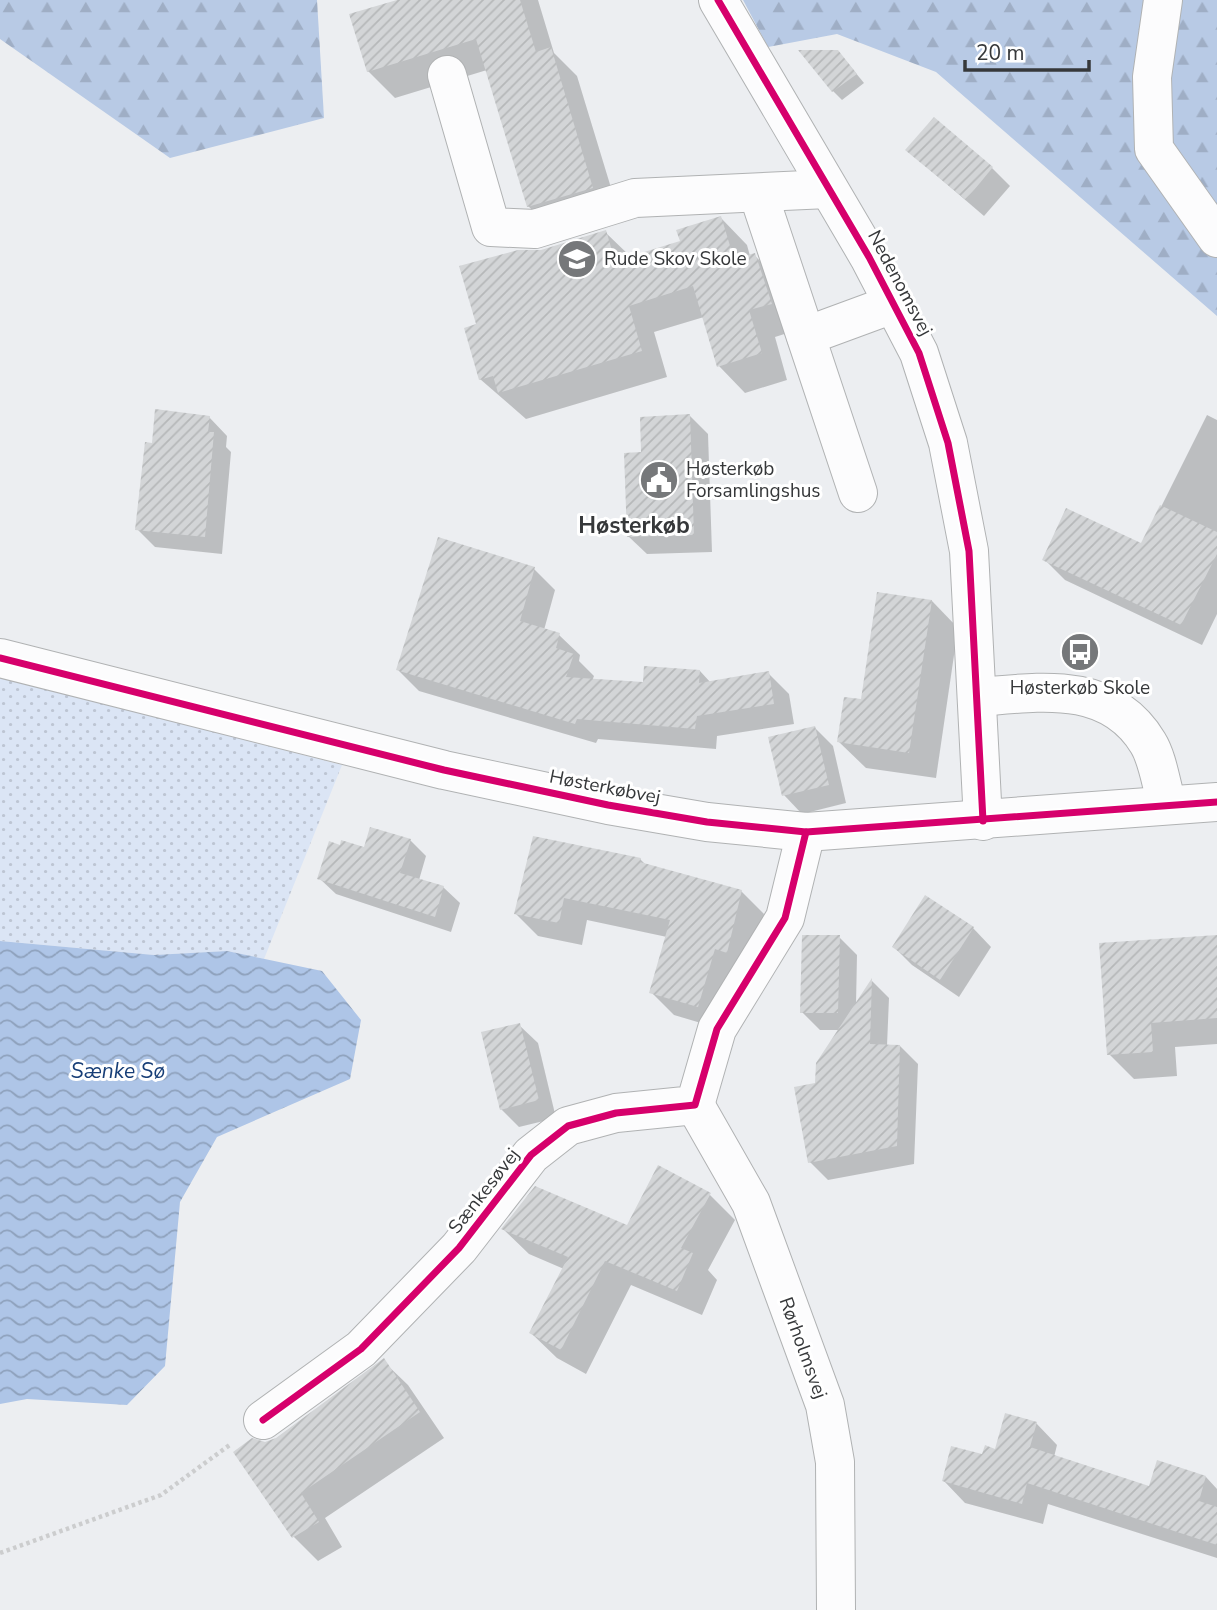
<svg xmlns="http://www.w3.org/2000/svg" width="1217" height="1610" viewBox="0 0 1217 1610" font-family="'Nunito Sans',sans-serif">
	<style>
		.grass { fill: url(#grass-dots) }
		.forest { fill: url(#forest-firs) }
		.water { fill: url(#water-waves) }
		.shadow { fill: #0003 }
		.building { fill: url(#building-hatch) }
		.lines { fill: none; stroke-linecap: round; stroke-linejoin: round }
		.minor-casing { stroke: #b0b2b3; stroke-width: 40 }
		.path { stroke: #cccdce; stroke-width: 4.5; stroke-dasharray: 3.5 3.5; stroke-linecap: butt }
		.minor { stroke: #fcfcfd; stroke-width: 38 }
		.cycleway-casing { stroke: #fff; stroke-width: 11 }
		.cycleway { stroke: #d6006c; stroke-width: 7 }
		.labels { text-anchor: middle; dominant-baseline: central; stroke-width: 6; stroke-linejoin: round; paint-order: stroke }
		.poi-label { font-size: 19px; fill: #36383a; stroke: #fff; text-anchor: start }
		.street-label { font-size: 19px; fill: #36383a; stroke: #fff }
		.water-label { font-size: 21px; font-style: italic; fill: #173e77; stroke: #fff }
		.quarter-label { font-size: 23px; font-weight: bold; fill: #36383a; stroke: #fff }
	</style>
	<defs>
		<pattern id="grass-dots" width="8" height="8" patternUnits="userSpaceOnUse" patternTransform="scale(1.75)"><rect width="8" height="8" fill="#dbe5f5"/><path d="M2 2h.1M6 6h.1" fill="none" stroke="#bdc5d3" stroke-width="1.8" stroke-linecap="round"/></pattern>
		<pattern id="forest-firs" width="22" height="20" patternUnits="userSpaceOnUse" patternTransform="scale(1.75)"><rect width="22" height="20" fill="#b8cae5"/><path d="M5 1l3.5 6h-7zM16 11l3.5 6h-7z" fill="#9faec5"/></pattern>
		<pattern id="water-waves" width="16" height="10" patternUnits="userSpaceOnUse" patternTransform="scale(1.75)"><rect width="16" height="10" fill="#aec5e7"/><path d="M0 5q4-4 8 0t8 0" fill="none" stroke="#8ea1bc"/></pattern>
		<pattern id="building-hatch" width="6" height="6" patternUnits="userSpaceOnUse" patternTransform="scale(1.75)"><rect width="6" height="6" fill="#d3d5d7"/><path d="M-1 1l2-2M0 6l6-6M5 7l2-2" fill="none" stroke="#b6b8b9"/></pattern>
	</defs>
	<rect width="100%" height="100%" fill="#eceef1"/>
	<!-- grass -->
	<path class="grass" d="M0,677L342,765L264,959L227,951L154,955L0,941Z"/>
	<!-- forest -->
	<g class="forest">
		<path d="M0,0H317L324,118L170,158L0,39Z"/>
		<path d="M743,0H1217V316L936,72L837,34L768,47Z"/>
	</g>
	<!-- water -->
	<path class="water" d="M0,941L154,955L227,951L322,971L361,1020L350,1079L217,1137L180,1202L165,1366L127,1405L27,1399L0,1404Z"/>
	<!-- shadow -->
	<g class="shadow">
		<path d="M403,0H538L554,53L577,76L619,214L555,232L528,206L487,70L395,98L368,71Z"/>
		<path d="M846,61L864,83L842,100L833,91Z"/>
		<path d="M907,150L992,168L1010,186L984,216Z"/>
		<path d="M721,218L747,245L750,256L754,255L781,281L797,330L775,337L787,380L745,393L719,366L704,317L654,332L667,377L526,419L480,379L478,326L542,252L605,232L632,258L682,242Z"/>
		<path d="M1207,415L1217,420V614L1202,645L1065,580L1044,559L1142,545Z"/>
		<path d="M690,416L708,434L712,552L647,554L628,536L643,454Z"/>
		<path d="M209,417L227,436L226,447L231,452L222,554L155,547L137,529L154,445Z"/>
		<path d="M534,569L555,590L544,630L559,635L580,655L579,661L594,676L592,681L645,684L700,671L711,683L768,673L789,694L794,724L717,736L716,749L598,739L596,743L419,691L398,670Z"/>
		<path d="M932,601L958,628L936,778L866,768L839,742L863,701Z"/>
		<path d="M815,728L833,746L846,803L802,814L784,795Z"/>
		<path d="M410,840L426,856L419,880L443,887L460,903L451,932L336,894L319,878L341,847L365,849Z"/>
		<path d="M640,859L646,865L741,891L764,914L749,974L721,1029L674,1015L651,992L667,937L587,920L582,945L538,936L515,913Z"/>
		<path d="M926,898L973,928L991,947L959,997L912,965L894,947Z"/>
		<path d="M839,937L857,955L856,1005L872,981L889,998L887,1046H900L918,1064L914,1164L828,1180L810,1162L817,1084L839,1030H820L802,1012Z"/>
		<path d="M1217,937V1044L1175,1047L1177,1076L1134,1079L1109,1054Z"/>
		<path d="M519,1025L538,1043L556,1118L519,1127L501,1109Z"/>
		<path d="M709,1194L735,1220L708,1270L717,1280L702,1315L631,1285L586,1374L557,1358L531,1333L564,1269L529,1254L503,1229L627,1227Z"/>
		<path d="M383,1361L408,1385L444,1438L325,1518L342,1547L318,1561L293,1536L265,1444L277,1439Z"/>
		<path d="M1036,1423L1057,1445L1054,1457L1150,1488L1206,1477L1217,1489V1558L1048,1504L1043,1524L965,1503L944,1481L997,1451Z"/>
	</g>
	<!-- building -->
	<g class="building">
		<path d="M397,0H520L536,52L551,47L593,188L527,207L476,39L367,72L349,14Z"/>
		<path d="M798,50H838L857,74L832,92Z"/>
		<path d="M934,117L993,167L966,200L905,150Z"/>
		<path d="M721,216L734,259L755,253L772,304L749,310L762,353L717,367L693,286L629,306L642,351L498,393L493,376L479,380L464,328L476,324L459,266L518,250H541L606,230L615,261L680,241L676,230Z"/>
		<path d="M155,409L210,416L208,432H214L205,537L135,530L145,442L152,443Z"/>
		<path d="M690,414L694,535L627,537L624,453L641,452L640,417Z"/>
		<path d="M1160,505L1217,532V554L1181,625L1042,560L1066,508L1141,543Z"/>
		<path d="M438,537L535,567L520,621L560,633L556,648L574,654L566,677L643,682L644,666L700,670L699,683L769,671L774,704L697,716L695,729L577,719L575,724L396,670Z"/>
		<path d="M877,592L932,600L909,753L837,742L844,697L861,699Z"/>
		<path d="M815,726L829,785L782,796L768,737Z"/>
		<path d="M370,827L411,839L400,873L444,886L435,917L317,879L329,841L340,845L341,840L364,847Z"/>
		<path d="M533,836L641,858L640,862L742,890L727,953L715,949L698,1007L649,993L670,920L564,898L559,923L514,914Z"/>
		<path d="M925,895L974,927L940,980L892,947Z"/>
		<path d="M802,935H840L838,1013H800Z"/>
		<path d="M1217,935V1018L1151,1023L1153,1052L1107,1055L1099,943Z"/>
		<path d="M872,978L870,1044L900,1045L897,1146L808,1163L794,1087L815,1083L816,1063Z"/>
		<path d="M520,1023L539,1100L500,1110L481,1032Z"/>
		<path d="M658,1165L711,1193L681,1248L693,1253L677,1291L605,1261L561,1350L529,1333L568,1257L501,1229L535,1186L627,1225Z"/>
		<path d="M384,1358L420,1412L301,1493L319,1522L292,1538L233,1452L252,1438L265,1442L276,1438Z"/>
		<path d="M1005,1413L1037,1422L1030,1447L1149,1486L1157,1460L1206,1476L1199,1501L1217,1507V1545L1027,1483L1022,1504L942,1481L951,1446L982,1454L985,1445L995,1449Z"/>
	</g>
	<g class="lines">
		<!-- minor casing -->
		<g class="minor-casing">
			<g id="minor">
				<path d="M718,0L869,257L919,353L948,443L969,551L983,821"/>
				<path d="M1163,0L1152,77L1154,149L1217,238"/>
				<path d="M447,75L491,227L535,229L635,198L828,189"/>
				<path d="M758,193L858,493"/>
				<path d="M806,336L893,304"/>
				<path d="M0,658L444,770L608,805L707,822L806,832L1217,802"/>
				<path d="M978,697C1040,692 1110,680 1148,743C1158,759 1161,785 1167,804"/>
				<path d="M695,1105L751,1203L825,1405L835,1462L836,1610"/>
				<path d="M263,1420L361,1349L459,1248L531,1155L568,1126L616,1113L695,1105L717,1029L785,918L806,832"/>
			</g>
		</g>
		<!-- path -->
		<path class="path" d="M0,1553L161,1495L231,1444"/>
		<!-- minor -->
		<use href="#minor" class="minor"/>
		<!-- cycleway casing -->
		<g class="cycleway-casing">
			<g id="cycleway">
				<path d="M718,0L869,257L919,353L948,443L969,551L983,821"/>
				<path d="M0,658L444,770L608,805L707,822L806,832L1217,802"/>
				<path d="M263,1420L361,1349L459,1248L531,1155L568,1126L616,1113L695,1105L717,1029L785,918L806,832"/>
			</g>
		</g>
		<!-- cycleway -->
		<use href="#cycleway" class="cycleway"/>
	</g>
	<!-- icons -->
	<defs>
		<g id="school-disc" transform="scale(2.0125)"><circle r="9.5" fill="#76787a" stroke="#fff"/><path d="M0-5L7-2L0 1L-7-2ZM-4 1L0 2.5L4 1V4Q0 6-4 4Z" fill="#fff"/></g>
		<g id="civic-disc" transform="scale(2.0125)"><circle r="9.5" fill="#76787a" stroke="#fff"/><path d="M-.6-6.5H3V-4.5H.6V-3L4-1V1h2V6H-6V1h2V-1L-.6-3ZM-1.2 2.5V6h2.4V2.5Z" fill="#fff"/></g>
		<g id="bus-disc" transform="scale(2.0125)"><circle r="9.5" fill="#76787a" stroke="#fff"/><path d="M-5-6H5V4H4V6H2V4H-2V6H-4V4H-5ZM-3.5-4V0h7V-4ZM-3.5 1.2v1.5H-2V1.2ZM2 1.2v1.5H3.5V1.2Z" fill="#fff"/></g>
	</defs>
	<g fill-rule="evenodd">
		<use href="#school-disc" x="577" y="259"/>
		<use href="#civic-disc" x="659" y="480"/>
		<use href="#bus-disc" x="1080" y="652"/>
	</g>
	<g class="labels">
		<!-- poi labels -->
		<g class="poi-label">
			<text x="604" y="259">Rude Skov Skole</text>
			<text x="686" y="469">Høsterkøb<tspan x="686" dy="22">Forsamlingshus</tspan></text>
			<text x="1080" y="688" text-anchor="middle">Høsterkøb Skole</text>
		</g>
		<!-- street labels -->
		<g class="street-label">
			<text transform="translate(900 283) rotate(62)">Nedenomsvej</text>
			<text transform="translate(605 787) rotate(11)">Høsterkøbvej</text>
			<text transform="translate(484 1191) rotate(-52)">Sænkesøvej</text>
			<text transform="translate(803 1348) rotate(70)">Rørholmsvej</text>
		</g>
		<!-- water labels -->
		<g class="water-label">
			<text x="118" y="1071">Sænke Sø</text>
		</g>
		<!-- quarter labels -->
		<g class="quarter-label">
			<text x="634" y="525">Høsterkøb</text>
		</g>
	</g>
	<!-- scale -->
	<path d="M965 60v10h124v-10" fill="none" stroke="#36383a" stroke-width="3.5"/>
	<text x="976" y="60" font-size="21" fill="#36383a" stroke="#ffffff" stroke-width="5" paint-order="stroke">20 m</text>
</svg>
